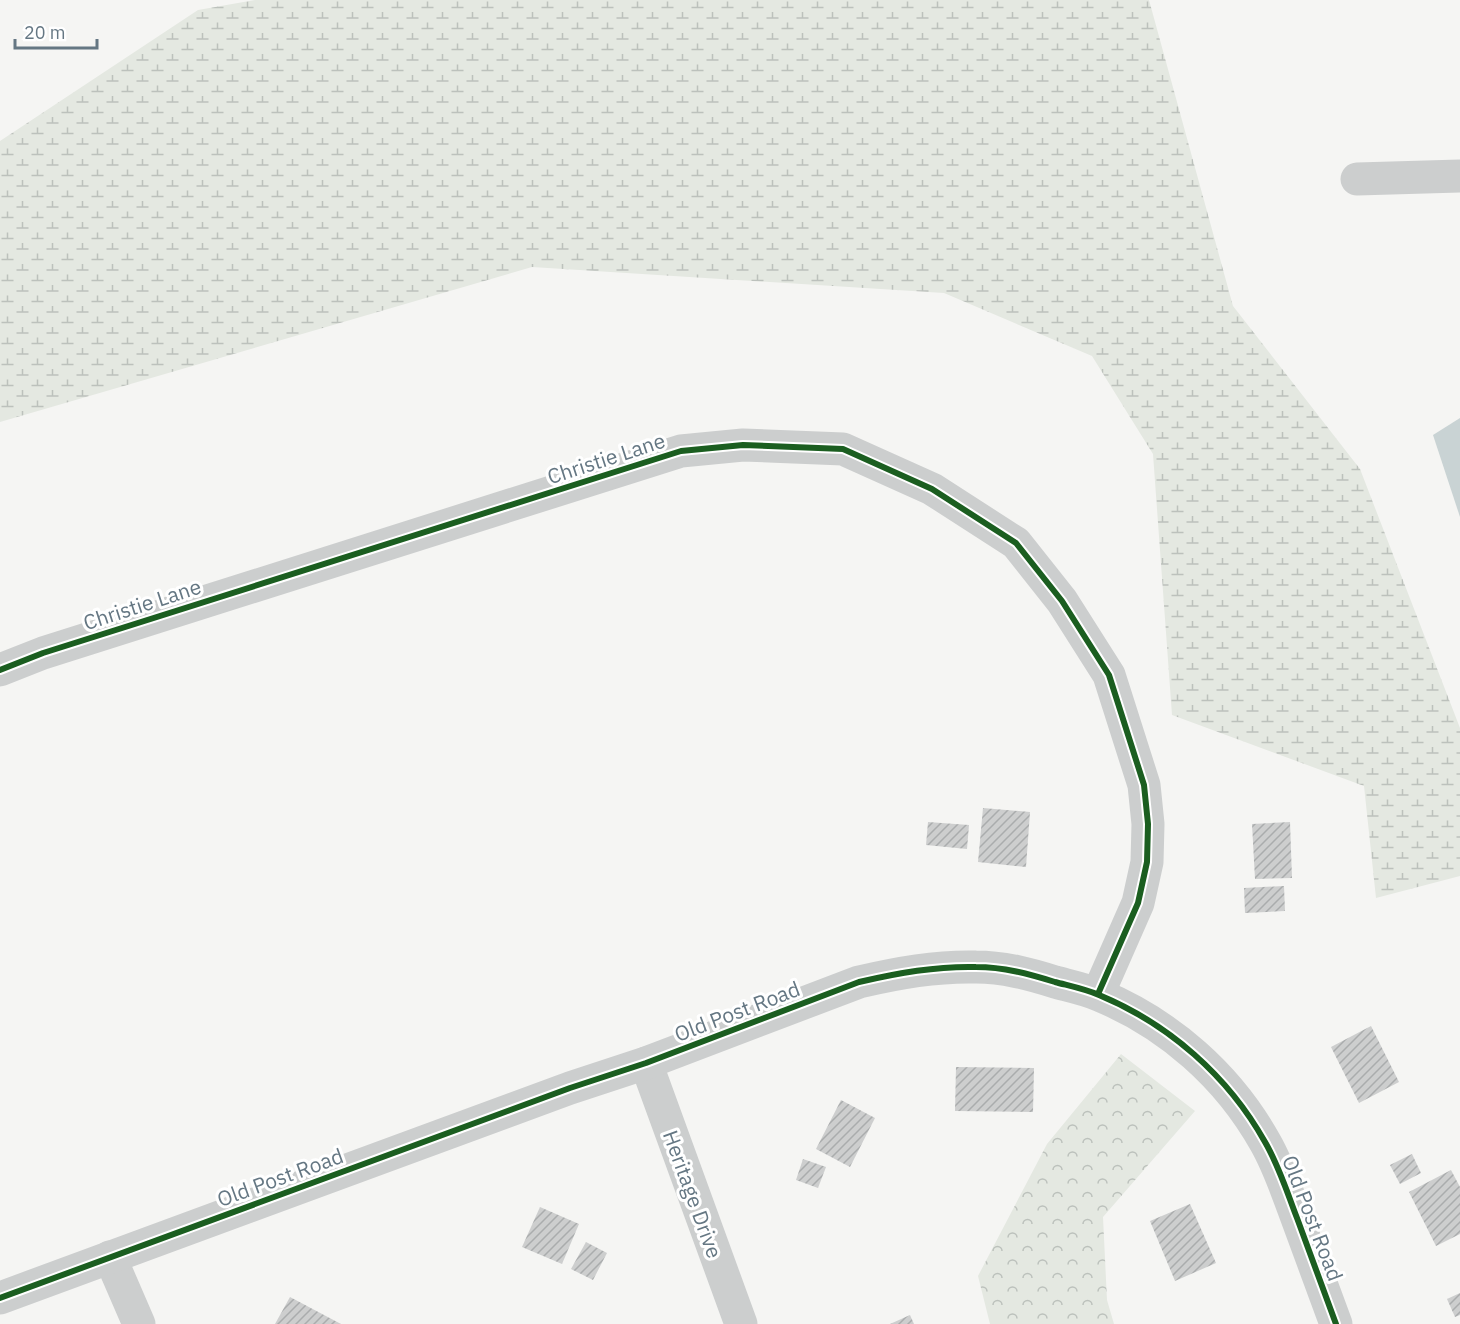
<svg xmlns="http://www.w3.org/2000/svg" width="1460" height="1324" viewBox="0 0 1460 1324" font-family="'IBM Plex Sans',sans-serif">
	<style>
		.forest { fill: url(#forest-crowns) }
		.wetland { fill: url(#wetland-marsh) }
		.water { fill: #c9d3d4 }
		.building { fill: url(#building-hatch) }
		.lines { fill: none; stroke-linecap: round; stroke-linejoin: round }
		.minor { stroke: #cccece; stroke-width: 33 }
		.cycleway-casing { stroke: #fff; stroke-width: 10 }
		.cycleway { stroke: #1b5e20; stroke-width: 6 }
		.labels { text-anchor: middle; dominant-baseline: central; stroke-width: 6; stroke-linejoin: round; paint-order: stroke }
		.street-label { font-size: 21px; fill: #657783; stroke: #fff }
	</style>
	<defs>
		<pattern id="forest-crowns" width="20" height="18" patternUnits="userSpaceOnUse" patternTransform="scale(1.5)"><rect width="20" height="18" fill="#e4e8e1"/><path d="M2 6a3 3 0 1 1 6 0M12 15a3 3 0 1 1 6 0" fill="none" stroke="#bcc1bc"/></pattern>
		<pattern id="wetland-marsh" width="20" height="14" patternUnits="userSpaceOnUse" patternTransform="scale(1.5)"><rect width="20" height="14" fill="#e4e8e1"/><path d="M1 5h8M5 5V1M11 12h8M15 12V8" fill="none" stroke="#bcc1bc"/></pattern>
		<pattern id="building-hatch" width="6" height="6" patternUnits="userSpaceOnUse" patternTransform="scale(1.5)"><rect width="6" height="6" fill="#cdcece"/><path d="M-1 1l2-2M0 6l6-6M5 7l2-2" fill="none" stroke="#aaacad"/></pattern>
	</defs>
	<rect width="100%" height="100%" fill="#f5f5f3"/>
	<!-- forest -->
	<path class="forest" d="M1121,1054L1195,1111L1103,1217L1107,1300L1114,1324H990L978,1276L1047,1144Z"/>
	<!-- wetland -->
	<path class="wetland" d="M255,0H1149L1233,306L1360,469L1460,728V876L1376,898L1364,786L1172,715L1153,454L1092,356L944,293L532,267L0,422V141L198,10Z"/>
	<!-- water -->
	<path class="water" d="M1460,418V517L1433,435Z"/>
	<!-- building -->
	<g class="building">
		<path d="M983,808L1030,812L1026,867L978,862Z"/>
		<path d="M928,822L969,825L967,849L926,845Z"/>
		<path d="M1290,822L1292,878L1255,879L1252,824Z"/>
		<path d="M1284,886L1285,911L1245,913L1244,888Z"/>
		<path d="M1371,1026L1399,1082L1359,1103L1331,1047Z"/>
		<path d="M956,1067L1034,1068L1033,1112L955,1111Z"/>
		<path d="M841,1100L875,1118L850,1167L816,1149Z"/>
		<path d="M1412,1154L1421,1173L1400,1184L1390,1165Z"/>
		<path d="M803,1159L826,1167L818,1188L796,1180Z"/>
		<path d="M1451,1170L1460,1187V1234L1436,1246L1409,1192Z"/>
		<path d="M1190,1204L1216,1263L1175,1281L1150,1221Z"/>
		<path d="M540,1207L579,1224L562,1264L522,1247Z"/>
		<path d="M586,1242L607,1253L593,1280L571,1269Z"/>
		<path d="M1460,1293V1315L1455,1317L1447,1299Z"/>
		<path d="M290,1297L341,1324H275Z"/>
		<path d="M910,1315L914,1324H890Z"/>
	</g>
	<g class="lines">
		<!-- minor -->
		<g class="minor">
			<path d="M1357,179L1460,176"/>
			<path d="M0,670L43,653L681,451L743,445L843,449L932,489L1016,543L1062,601L1109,675L1144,785L1148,824L1147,862L1138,903L1098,994"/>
			<path d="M646,1063L741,1324"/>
			<path d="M110,1257L139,1324"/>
			<path d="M0,1298L570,1088L646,1063L859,982C898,973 936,966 976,967C1004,967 1029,974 1055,982C1070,986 1085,989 1099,995C1169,1024 1228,1076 1265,1142C1279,1166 1287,1192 1297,1218C1310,1253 1323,1289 1336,1324"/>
		</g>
		<!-- cycleway casing -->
		<g class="cycleway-casing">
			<g id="cycleway">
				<path d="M0,670L43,653L681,451L743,445L843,449L932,489L1016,543L1062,601L1109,675L1144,785L1148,824L1147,862L1138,903L1098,994"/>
				<path d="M0,1298L570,1088L646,1063L859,982C898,973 936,966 976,967C1004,967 1029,974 1055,982C1070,986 1085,989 1099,995C1169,1024 1228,1076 1265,1142C1279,1166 1287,1192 1297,1218C1310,1253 1323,1289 1336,1324"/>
			</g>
		</g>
		<!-- cycleway -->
		<use href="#cycleway" class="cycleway"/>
	</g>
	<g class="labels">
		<!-- street labels -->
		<g class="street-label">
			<text transform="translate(606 458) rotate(-18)">Christie Lane</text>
			<text transform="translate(142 604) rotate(-18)">Christie Lane</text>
			<text transform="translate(737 1011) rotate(-21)">Old Post Road</text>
			<text transform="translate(280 1177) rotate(-20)">Old Post Road</text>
			<text transform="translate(693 1194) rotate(70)">Heritage Drive</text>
			<text transform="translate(1313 1218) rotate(69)">Old Post Road</text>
		</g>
	</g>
	<!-- scale -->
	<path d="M15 39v9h82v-9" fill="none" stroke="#657783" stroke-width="3"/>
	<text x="24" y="39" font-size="18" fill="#657783" stroke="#ffffff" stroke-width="4.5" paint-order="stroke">20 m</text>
</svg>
